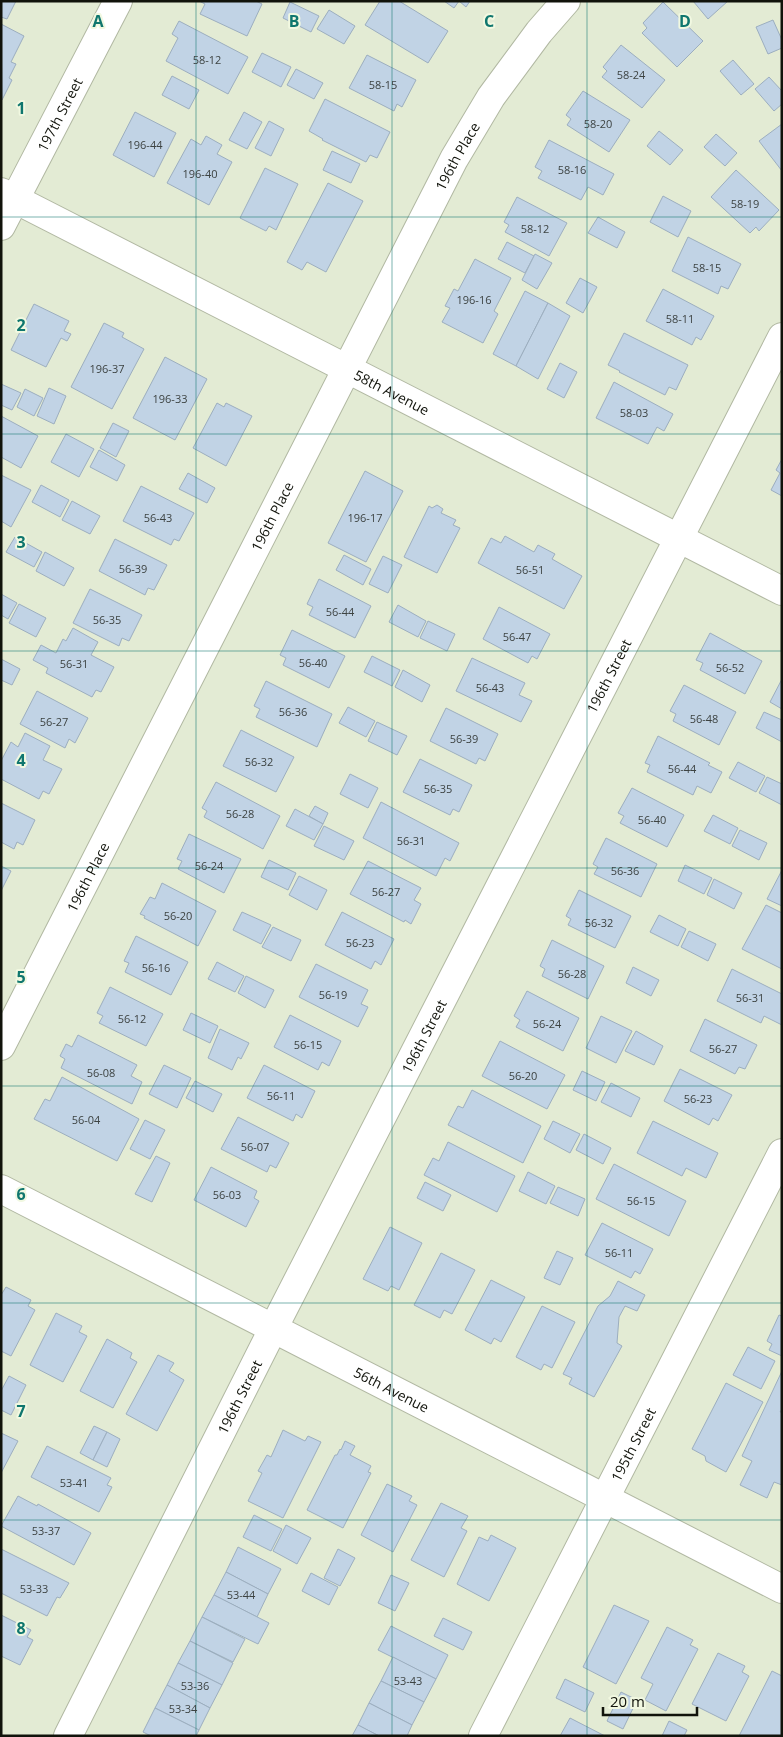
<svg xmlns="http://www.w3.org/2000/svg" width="783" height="1737" viewBox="0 0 783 1737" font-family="'Open Sans',sans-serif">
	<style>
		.building { fill: #c1d3e5; stroke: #9caebf }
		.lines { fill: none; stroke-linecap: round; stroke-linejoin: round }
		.minor-casing { stroke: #b1b8a2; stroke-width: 30 }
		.minor { stroke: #fff; stroke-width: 28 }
		.grid { fill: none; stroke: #0f766e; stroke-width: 1; stroke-opacity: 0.55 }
		.labels { text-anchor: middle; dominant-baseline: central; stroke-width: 4; stroke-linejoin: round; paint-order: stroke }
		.number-label { font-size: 11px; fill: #3d4342 }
		.street-label { font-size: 14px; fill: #11130b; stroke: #f1f8e1 }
		.grid-label { font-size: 16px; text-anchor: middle; font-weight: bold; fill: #0f766e; stroke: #f1f8e1; stroke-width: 4; stroke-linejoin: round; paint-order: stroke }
	</style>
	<rect width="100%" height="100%" fill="#e3ebd4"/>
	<!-- building -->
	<g class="building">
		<path d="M1,1H16L7,19L1,17Z"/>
		<path d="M199,1H256L262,4L247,36L200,14L205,4Z"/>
		<path d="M380,1H399L448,31L428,63L365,25Z"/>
		<path d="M444,1H470L466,7L459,1L454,8Z"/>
		<path d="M693,1H728L708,19Z"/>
		<path d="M290,2L319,16L311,32L283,18Z"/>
		<path d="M663,2L703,41L677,67L642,33L647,28L643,23Z"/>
		<path d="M329,10L355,26L344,44L317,29Z"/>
		<path d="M773,20L782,40V48L768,54L756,27Z"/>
		<path d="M179,21L248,57L228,94L166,61L178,38L172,34Z"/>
		<path d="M1,24L24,36L11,62L16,64L9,78L12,80L2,100Z"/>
		<path d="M621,45L665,80L642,108L602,77L607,71L603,67Z"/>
		<path d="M262,53L291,67L281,87L252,72Z"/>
		<path d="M367,55L416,80L402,107L397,104L394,111L349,88Z"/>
		<path d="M733,60L754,84L741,95L720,71Z"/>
		<path d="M296,69L323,83L314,99L287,85Z"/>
		<path d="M172,76L199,90L189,109L162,95Z"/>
		<path d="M769,77L782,91V104L774,111L755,89Z"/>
		<path d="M583,91L630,120L609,152L567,125L571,119L566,115Z"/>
		<path d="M325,99L390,132L377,158L370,155L366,162L322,140L323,139L309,131Z"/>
		<path d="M135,112L176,133L154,177L113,155Z"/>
		<path d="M244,112L262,122L247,149L229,140Z"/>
		<path d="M269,121L284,129L271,156L255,148Z"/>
		<path d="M782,124V171L759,141Z"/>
		<path d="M659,131L683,150L670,165L647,146Z"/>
		<path d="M716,134L737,153L725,166L704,147Z"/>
		<path d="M206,136L222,145L217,154L232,162L209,205L167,183L191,139L201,145Z"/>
		<path d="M549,140L614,174L603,195L588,187L581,200L538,178L542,171L535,167Z"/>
		<path d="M332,151L360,164L351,183L323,170Z"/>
		<path d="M265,168L298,184L276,230L269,226L266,231L240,218Z"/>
		<path d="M736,170L779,210L759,231L756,227L750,233L711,197Z"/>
		<path d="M328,183L363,201L326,272L307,262L302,270L287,262Z"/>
		<path d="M663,196L691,211L678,237L650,222Z"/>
		<path d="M517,197L567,223L549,256L505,232L509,225L504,222Z"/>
		<path d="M598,217L625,232L617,248L588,233Z"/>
		<path d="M688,237L741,264L728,289L721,286L718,294L672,271Z"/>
		<path d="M507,242L534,256L525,273L498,259Z"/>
		<path d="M535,254L552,263L537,289L522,280Z"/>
		<path d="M475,259L511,278L494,311L498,314L483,343L442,322L450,308L445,306L454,289L458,291Z"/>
		<path d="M580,278L597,287L583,313L566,303Z"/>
		<path d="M663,289L714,316L701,340L696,337L692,345L646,321Z"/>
		<path d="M525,291L548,303L516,366L493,354Z"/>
		<path d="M548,303L570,316L538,379L516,366Z"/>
		<path d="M34,304L69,321L64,331L71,334L67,341L61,338L46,367L11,350Z"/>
		<path d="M104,323L124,333L122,337L144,349L112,409L71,387Z"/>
		<path d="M624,333L688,365L676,390L669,387L665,395L619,372L620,371L608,365Z"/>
		<path d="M165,357L207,379L175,440L133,418Z"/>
		<path d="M560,363L577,372L564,398L547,389Z"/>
		<path d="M614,382L673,414L664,431L657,427L648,444L596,418Z"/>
		<path d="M1,384L21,393L12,410L1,405Z"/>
		<path d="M49,388L66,396L54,424L37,416Z"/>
		<path d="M25,389L43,398L34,416L17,407Z"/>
		<path d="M217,403L224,407L226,403L252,416L226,466L193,448Z"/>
		<path d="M1,416L38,436L21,468L1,457Z"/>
		<path d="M113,423L129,431L116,457L100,448Z"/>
		<path d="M66,434L94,449L79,477L51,462Z"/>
		<path d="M99,450L125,465L117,481L90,467Z"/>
		<path d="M782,459V496L771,490L780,473L776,470Z"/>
		<path d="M365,471L403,491L366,562L328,543Z"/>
		<path d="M188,473L215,488L207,503L179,489Z"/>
		<path d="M1,475L31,490L11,527L1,521Z"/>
		<path d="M41,485L69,500L60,517L32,502Z"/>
		<path d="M141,486L194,513L179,541L174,539L171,545L123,521Z"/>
		<path d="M72,501L100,516L90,534L62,520Z"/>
		<path d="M437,505L443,509L441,513L456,520L453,525L460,528L437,573L404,557L429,506L432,508Z"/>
		<path d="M505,536L534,552L538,545L555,554L552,559L582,576L564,609L478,563L491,538L501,543Z"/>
		<path d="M15,537L42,552L34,567L6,552Z"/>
		<path d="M115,539L167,565L154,590L148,588L145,595L99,571Z"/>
		<path d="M45,552L74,568L64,586L36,571Z"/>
		<path d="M344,555L371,569L363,585L336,570Z"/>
		<path d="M383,556L402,565L388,593L369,584Z"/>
		<path d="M319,579L371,606L355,638L309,615L313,607L307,604Z"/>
		<path d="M90,589L142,615L129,641L122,638L119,646L73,623Z"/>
		<path d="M1,594L17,603L8,619L1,615Z"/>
		<path d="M19,604L46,618L36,637L9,623Z"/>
		<path d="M398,605L426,621L418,637L389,622Z"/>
		<path d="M499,607L550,634L537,659L532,656L528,663L483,639Z"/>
		<path d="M428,621L455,634L447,651L420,638Z"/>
		<path d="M73,628L98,642L91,655L114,667L101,692L96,690L92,697L46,673L48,668L33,660L41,645L56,653L63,639L66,641Z"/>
		<path d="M292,630L345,656L329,688L283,665L286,658L280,655Z"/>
		<path d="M710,633L762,661L745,694L700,670L703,663L696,660Z"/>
		<path d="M372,656L400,670L392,686L364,672Z"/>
		<path d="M472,658L525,683L519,695L532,701L521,722L456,691Z"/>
		<path d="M1,659L20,669L12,685L1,680Z"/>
		<path d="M403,670L430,685L422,702L395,687Z"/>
		<path d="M782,679V709L770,702Z"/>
		<path d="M266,681L332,714L317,747L256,717L260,709L254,706Z"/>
		<path d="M684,685L736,712L719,745L673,721L676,714L670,711Z"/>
		<path d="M37,691L88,718L75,743L69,739L65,748L20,724Z"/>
		<path d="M348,707L375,721L366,737L339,723Z"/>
		<path d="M446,708L498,734L485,761L479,758L476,764L430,741Z"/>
		<path d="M764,712L782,720V742L756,728Z"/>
		<path d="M377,722L407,736L397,755L368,741Z"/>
		<path d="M241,730L294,757L276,792L223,766Z"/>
		<path d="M25,733L50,746L43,760L62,769L49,794L43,791L39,799L1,779V761L11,742L18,747Z"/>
		<path d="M658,736L710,763L708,765L722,772L711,793L697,786L693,795L647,772L650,765L645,763Z"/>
		<path d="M420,759L472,785L459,812L453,809L450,815L403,792Z"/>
		<path d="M738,762L765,776L756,792L729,778Z"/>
		<path d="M350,774L378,788L368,808L340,794Z"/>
		<path d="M767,777L782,784V805L759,793Z"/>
		<path d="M216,782L280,816L263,849L204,817L207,811L202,808Z"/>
		<path d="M632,788L684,815L667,847L620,823L624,816L618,813Z"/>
		<path d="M381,802L459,843L450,861L445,858L436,876L363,838Z"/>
		<path d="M1,803L35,820L23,845L17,842L14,849L1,842Z"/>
		<path d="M315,806L328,813L323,824L309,816Z"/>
		<path d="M295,809L323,824L314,840L286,826Z"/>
		<path d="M713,815L738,828L730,844L704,831Z"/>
		<path d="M324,826L354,841L344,860L314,846Z"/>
		<path d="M740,830L767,843L759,860L732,846Z"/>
		<path d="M189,834L241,859L224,893L178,869L182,861L177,859Z"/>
		<path d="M606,838L657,864L641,897L594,874L598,867L593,864Z"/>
		<path d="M269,860L296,873L288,890L261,877Z"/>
		<path d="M368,861L421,888L414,900L421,904L411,924L405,920L404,922L350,894Z"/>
		<path d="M685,865L712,878L704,894L678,881Z"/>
		<path d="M1,866L11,871L1,891Z"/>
		<path d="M782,870V906L767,899Z"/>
		<path d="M299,876L327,890L317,910L289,895Z"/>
		<path d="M714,879L742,893L734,909L707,895Z"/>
		<path d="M162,883L216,911L198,946L144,918L145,916L140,914L150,897L155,899Z"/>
		<path d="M579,890L631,916L615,948L568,925L571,919L566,916Z"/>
		<path d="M766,905L782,913V969L742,949Z"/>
		<path d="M242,912L271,925L261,944L233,930Z"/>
		<path d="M342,912L394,939L381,965L375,961L371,969L325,945Z"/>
		<path d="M659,915L686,929L678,946L650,932Z"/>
		<path d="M273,927L301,940L291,961L262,947Z"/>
		<path d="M689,931L716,944L708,961L681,947Z"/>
		<path d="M136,936L188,962L171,995L125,972L129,963L124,961Z"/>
		<path d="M552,940L604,966L588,999L542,976L545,969L540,966Z"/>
		<path d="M217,962L244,976L235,992L208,979Z"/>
		<path d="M316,964L368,990L361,1004L368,1007L358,1027L299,997Z"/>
		<path d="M633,967L659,980L651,996L626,983Z"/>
		<path d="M732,969L782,994V1025L764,1016L761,1023L717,1001Z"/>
		<path d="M246,976L274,990L265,1008L238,993Z"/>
		<path d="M110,987L163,1014L146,1046L99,1023L103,1016L97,1013Z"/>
		<path d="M527,991L579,1018L563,1051L516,1027L520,1020L514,1016Z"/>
		<path d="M191,1013L218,1026L210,1043L183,1030Z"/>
		<path d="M290,1015L341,1041L329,1066L322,1062L318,1070L274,1047Z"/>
		<path d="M601,1016L632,1031L616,1063L586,1048Z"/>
		<path d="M705,1019L757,1045L745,1069L739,1067L735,1074L690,1051Z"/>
		<path d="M220,1029L249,1043L241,1059L238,1057L232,1070L208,1058Z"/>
		<path d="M636,1031L663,1046L654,1065L625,1051Z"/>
		<path d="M78,1035L137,1065L131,1076L142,1082L132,1104L61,1068L65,1059L60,1056L66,1044L72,1047Z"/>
		<path d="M500,1041L565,1075L547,1109L482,1076Z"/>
		<path d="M164,1065L191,1078L177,1108L149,1094Z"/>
		<path d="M264,1065L315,1091L302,1118L296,1114L293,1121L247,1098Z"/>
		<path d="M680,1069L732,1095L718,1121L713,1118L709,1125L664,1101Z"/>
		<path d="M582,1071L605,1082L596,1101L573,1090Z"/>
		<path d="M62,1077L139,1119L117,1161L34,1119L45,1099L50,1101Z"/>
		<path d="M195,1081L222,1094L213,1112L186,1098Z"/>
		<path d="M611,1083L640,1098L631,1117L601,1102Z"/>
		<path d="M472,1090L541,1126L523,1163L448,1125L458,1106L463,1108Z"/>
		<path d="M238,1117L289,1143L276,1168L270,1165L267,1172L221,1149Z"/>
		<path d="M145,1120L165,1130L150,1159L130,1149Z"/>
		<path d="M553,1121L580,1134L570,1153L544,1139Z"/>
		<path d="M653,1121L718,1153L706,1178L686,1168L682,1176L637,1153Z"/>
		<path d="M584,1134L611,1148L603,1164L576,1150Z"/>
		<path d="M448,1142L515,1176L497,1212L424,1175L433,1158L439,1161Z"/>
		<path d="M156,1156L170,1163L152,1202L135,1194Z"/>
		<path d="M614,1164L686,1201L669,1236L596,1199Z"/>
		<path d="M211,1167L257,1191L254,1198L259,1201L246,1227L194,1200Z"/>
		<path d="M528,1172L555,1186L546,1204L519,1191Z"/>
		<path d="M425,1182L451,1195L443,1211L417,1198Z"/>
		<path d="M558,1187L585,1199L578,1216L550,1203Z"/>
		<path d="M602,1223L653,1249L640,1274L635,1271L631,1278L585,1255Z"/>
		<path d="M390,1227L422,1243L399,1290L391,1286L388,1291L363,1279Z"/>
		<path d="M557,1251L573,1258L560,1285L544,1278Z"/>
		<path d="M441,1253L475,1270L452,1314L444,1310L440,1318L414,1305Z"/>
		<path d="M491,1280L525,1297L501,1342L494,1338L491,1344L465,1330Z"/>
		<path d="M618,1281L645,1295L637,1311L625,1306L619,1317L617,1343L622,1346L594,1397L569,1384L572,1378L563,1374L598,1306L610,1296Z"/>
		<path d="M6,1287L31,1300L28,1306L35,1310L11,1356L1,1351V1295Z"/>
		<path d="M542,1306L575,1322L552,1368L544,1364L541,1370L516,1357Z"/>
		<path d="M56,1313L82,1326L79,1332L87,1336L63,1382L30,1365Z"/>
		<path d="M779,1315L782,1316V1356L769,1350L772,1344L767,1341Z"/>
		<path d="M107,1339L132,1353L130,1358L137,1362L113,1408L80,1391Z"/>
		<path d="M748,1347L775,1361L761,1389L733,1375Z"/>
		<path d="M158,1355L174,1363L169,1371L184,1380L157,1431L126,1414Z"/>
		<path d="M782,1371V1409L780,1412H782V1485L774,1482L767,1498L740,1485L752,1461L742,1456Z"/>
		<path d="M9,1376L26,1385L11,1415L1,1410V1391Z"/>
		<path d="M726,1383L763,1402L726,1472L706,1461L705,1456L692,1449Z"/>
		<path d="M94,1426L107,1432L93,1460L80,1453Z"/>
		<path d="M283,1430L305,1441L308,1436L321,1442L283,1518L248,1501L262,1473L258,1471L267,1455L271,1457Z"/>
		<path d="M107,1432L120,1439L107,1467L93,1460Z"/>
		<path d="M1,1433L18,1441L1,1473Z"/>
		<path d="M345,1441L355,1446L350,1455L371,1466L368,1472L371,1473L343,1528L307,1510L335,1455H337L340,1449L341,1450Z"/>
		<path d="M47,1446L111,1478L107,1485L112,1487L99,1512L31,1477Z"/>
		<path d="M387,1484L412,1496L409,1501L417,1505L393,1552L361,1535Z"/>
		<path d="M18,1496L37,1506L38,1504L91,1533L74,1565L1,1526Z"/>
		<path d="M441,1503L468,1516L461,1528L467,1531L444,1577L411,1560Z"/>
		<path d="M254,1515L282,1529L271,1551L243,1537Z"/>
		<path d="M286,1525L311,1538L297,1564L273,1551Z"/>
		<path d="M491,1535L516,1548L489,1601L457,1584L479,1537L488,1541Z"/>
		<path d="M238,1547L281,1569L268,1594L226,1572Z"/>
		<path d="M1,1549L69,1583L60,1598L57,1597L47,1616L1,1593Z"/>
		<path d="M338,1549L355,1558L340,1586L324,1578Z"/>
		<path d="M226,1572L268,1594L257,1617L214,1595Z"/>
		<path d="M311,1573L338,1587L329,1605L302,1591Z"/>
		<path d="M391,1575L409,1583L395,1611L378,1603Z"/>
		<path d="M214,1595L269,1623L258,1644L202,1617Z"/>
		<path d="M614,1605L649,1621L616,1684L583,1667Z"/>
		<path d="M1,1615L31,1630L27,1637L33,1640L20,1665L1,1656Z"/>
		<path d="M202,1617L245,1639L233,1662L190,1641Z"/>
		<path d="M443,1618L472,1632L463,1650L434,1636Z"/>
		<path d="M391,1626L448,1655L436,1679L378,1650Z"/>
		<path d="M667,1627L693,1640L690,1645L698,1649L666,1711L645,1700L653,1684L641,1678Z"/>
		<path d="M190,1641L233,1663L222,1685L178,1663Z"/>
		<path d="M718,1653L745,1666L742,1672L749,1676L726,1721L692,1704Z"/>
		<path d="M393,1657L436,1679L424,1702L381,1681Z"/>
		<path d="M178,1663L222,1685L210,1708L167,1685Z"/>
		<path d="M772,1671L782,1676V1736H739Z"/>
		<path d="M565,1679L594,1693L585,1712L556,1698Z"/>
		<path d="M381,1681L424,1702L412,1725L369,1703Z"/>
		<path d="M167,1685L210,1708L199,1730L155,1708Z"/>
		<path d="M621,1692L637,1700L623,1729L607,1721Z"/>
		<path d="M369,1703L412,1725L407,1736H379L358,1725Z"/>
		<path d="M155,1708L199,1730L196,1736H151L143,1732Z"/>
		<path d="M570,1718L605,1736H560Z"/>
		<path d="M669,1721L687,1730L684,1736H662Z"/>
		<path d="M358,1725L379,1736H352Z"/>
	</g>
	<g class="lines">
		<!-- minor casing -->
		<g class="minor-casing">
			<g id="minor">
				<path id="s1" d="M1,192L782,591"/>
				<path id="s2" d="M1,226L118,1"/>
				<path id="s3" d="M1,1046L454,159L491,97L539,32L566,1"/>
				<path id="s4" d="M1,1189L782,1589"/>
				<path id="s5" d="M68,1736L273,1329L782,337"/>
				<path id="s6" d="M483,1736L782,1153"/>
			</g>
		</g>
		<!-- minor -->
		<use href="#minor" class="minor"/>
	</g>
	<!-- grid -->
	<path class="grid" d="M196,1V1736M392,1V1736M587,1V1736M1,217H782M1,434H782M1,651H782M1,868H782M1,1086H782M1,1303H782M1,1520H782"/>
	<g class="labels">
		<!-- number labels -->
		<g class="number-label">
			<text x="207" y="59">58-12</text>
			<text x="631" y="74">58-24</text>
			<text x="383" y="84">58-15</text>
			<text x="598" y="123">58-20</text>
			<text x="145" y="144">196-44</text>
			<text x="572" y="169">58-16</text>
			<text x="200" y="173">196-40</text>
			<text x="745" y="203">58-19</text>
			<text x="535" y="228">58-12</text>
			<text x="707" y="267">58-15</text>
			<text x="474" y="299">196-16</text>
			<text x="680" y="318">58-11</text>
			<text x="107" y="368">196-37</text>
			<text x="170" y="398">196-33</text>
			<text x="634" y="412">58-03</text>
			<text x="158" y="517">56-43</text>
			<text x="365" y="517">196-17</text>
			<text x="133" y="568">56-39</text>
			<text x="530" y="569">56-51</text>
			<text x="340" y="611">56-44</text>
			<text x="107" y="619">56-35</text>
			<text x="517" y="636">56-47</text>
			<text x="313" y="662">56-40</text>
			<text x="74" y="663">56-31</text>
			<text x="730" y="667">56-52</text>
			<text x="490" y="687">56-43</text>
			<text x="293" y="711">56-36</text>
			<text x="704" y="718">56-48</text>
			<text x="54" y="721">56-27</text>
			<text x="464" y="738">56-39</text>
			<text x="259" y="761">56-32</text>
			<text x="682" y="768">56-44</text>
			<text x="438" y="788">56-35</text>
			<text x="240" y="813">56-28</text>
			<text x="652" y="819">56-40</text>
			<text x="411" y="840">56-31</text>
			<text x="209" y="865">56-24</text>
			<text x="625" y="870">56-36</text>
			<text x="386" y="891">56-27</text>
			<text x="178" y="915">56-20</text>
			<text x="599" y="922">56-32</text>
			<text x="360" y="942">56-23</text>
			<text x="156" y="967">56-16</text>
			<text x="572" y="973">56-28</text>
			<text x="333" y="994">56-19</text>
			<text x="750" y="997">56-31</text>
			<text x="132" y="1018">56-12</text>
			<text x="547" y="1023">56-24</text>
			<text x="308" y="1044">56-15</text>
			<text x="723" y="1048">56-27</text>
			<text x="101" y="1072">56-08</text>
			<text x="523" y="1075">56-20</text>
			<text x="281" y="1095">56-11</text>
			<text x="698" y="1098">56-23</text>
			<text x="86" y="1119">56-04</text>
			<text x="255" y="1146">56-07</text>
			<text x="227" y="1194">56-03</text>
			<text x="641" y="1200">56-15</text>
			<text x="619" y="1252">56-11</text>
			<text x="74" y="1482">53-41</text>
			<text x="46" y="1530">53-37</text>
			<text x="34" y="1588">53-33</text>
			<text x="241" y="1594">53-44</text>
			<text x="408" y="1680">53-43</text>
			<text x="195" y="1685">53-36</text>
			<text x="183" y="1708">53-34</text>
		</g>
		<!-- street labels -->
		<g class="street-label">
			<text stroke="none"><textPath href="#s2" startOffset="126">197th Street</textPath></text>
			<text stroke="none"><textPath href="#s3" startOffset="1000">196th Place</textPath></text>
			<text stroke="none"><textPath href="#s1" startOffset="439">58th Avenue</textPath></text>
			<text stroke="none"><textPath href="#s3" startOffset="595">196th Place</textPath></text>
			<text stroke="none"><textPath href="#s5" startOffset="1190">196th Street</textPath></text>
			<text stroke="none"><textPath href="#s3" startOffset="190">196th Place</textPath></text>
			<text stroke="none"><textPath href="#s5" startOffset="785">196th Street</textPath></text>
			<text stroke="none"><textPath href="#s4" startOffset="439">56th Avenue</textPath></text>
			<text stroke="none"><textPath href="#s5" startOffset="380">196th Street</textPath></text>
			<text stroke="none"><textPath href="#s6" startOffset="328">195th Street</textPath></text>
		</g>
	</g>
	<g class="grid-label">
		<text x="98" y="27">A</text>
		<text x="294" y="27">B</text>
		<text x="489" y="27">C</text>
		<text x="685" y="27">D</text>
		<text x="21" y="114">1</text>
		<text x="21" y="331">2</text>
		<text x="21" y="548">3</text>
		<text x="21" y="766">4</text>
		<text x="21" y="983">5</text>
		<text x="21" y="1200">6</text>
		<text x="21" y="1417">7</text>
		<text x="21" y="1634">8</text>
	</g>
	<!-- border -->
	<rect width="783" height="1737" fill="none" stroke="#11130b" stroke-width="5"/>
	<!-- scale -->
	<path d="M603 1707v8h94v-8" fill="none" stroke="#11130b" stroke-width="2.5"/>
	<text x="610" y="1707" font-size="15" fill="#11130b" stroke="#f1f8e1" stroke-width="4" paint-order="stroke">20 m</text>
</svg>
